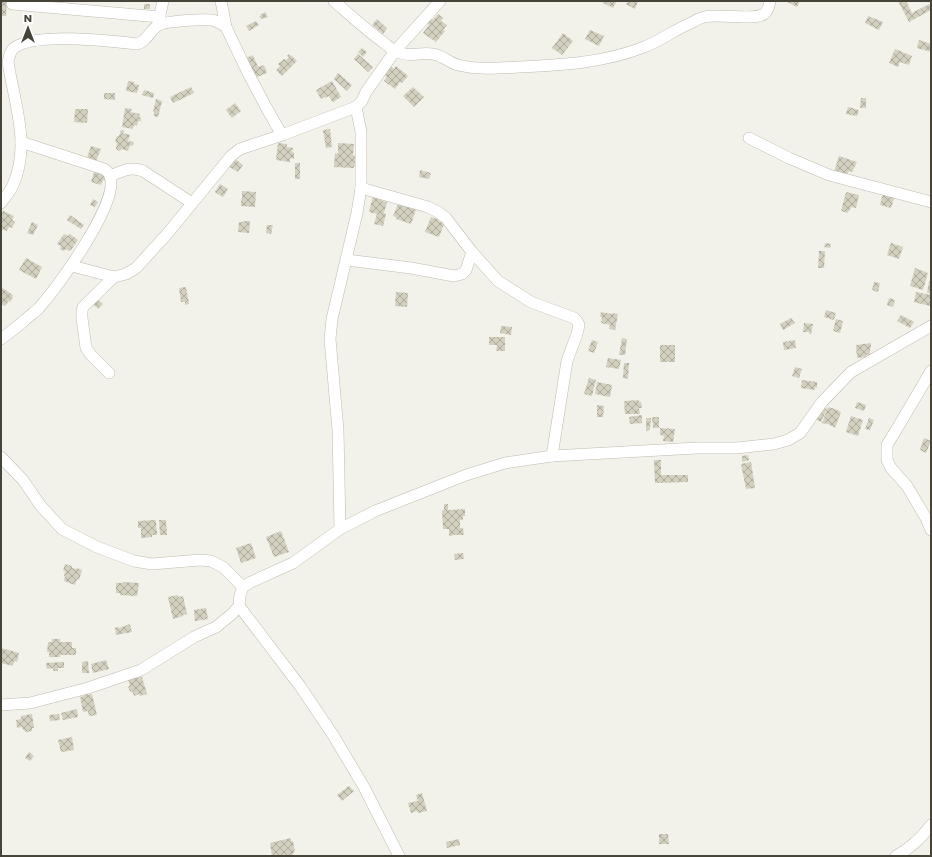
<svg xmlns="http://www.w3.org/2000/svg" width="932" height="857" viewBox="0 0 932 857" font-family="Poppins,sans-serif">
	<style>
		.building { fill: url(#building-cross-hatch) }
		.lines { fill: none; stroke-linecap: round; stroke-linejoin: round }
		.minor-casing { stroke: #bebbad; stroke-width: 12 }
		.minor { stroke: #fff; stroke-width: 11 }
	</style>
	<defs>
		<pattern id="building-cross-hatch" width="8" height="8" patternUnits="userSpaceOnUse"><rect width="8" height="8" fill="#d3d0c0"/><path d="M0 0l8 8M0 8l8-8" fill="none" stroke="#adaa9d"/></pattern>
	</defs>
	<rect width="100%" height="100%" fill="#f3f2ea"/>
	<!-- building -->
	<g class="building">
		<path d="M1,1H7L6,16H1Z"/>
		<path d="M604,1H617L613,8L603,3Z"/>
		<path d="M628,1H638L635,9L626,4Z"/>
		<path d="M785,1H800L797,7Z"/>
		<path d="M898,1H906L912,13L931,3V10L909,22Z"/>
		<rect x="144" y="4" width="6" height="5"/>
		<path d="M265,12L268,17L262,19V18L261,19L259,16H261L260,15Z"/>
		<path d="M438,14L443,18L441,21L447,25L443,30L445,31L436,42L423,33L429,25L427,23L431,18L433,20Z"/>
		<path d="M868,16L883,22L879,30L865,23Z"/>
		<path d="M377,19L387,28L383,34L372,25Z"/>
		<path d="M256,21L259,25L249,31L246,26Z"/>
		<path d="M590,30L604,36L599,46L585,39Z"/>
		<path d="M563,33L573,41L562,55L552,48Z"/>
		<path d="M919,40L931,44V52L917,48Z"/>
		<path d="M362,48L367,52L363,57L358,52Z"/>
		<path d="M895,49L912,56L909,65L900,62L898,67L889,63Z"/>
		<path d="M289,54L290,56L291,55L297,61L282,76L276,70L280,66L278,64L284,59L286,60L289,57L287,56Z"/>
		<path d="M358,54L373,67L368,72L354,59Z"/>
		<path d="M253,55L258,67L264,65L267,73L254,78L246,58Z"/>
		<path d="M391,66L394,69L396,66L408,76L402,83L400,82L395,89L384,81L387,77L383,74Z"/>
		<path d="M338,73L352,85L347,91L334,79Z"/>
		<path d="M128,81L134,82V84L139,85L137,93L126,91Z"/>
		<path d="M332,81L341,97L333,102L329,96L325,98V97L321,99L316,90Z"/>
		<path d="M191,87L194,93L173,103L170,97Z"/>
		<path d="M413,87L424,97L414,107L403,96Z"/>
		<path d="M144,90L154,93L153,98L142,95Z"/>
		<path d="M104,93H115V100L104,99Z"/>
		<path d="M861,98H866V108H860Z"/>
		<path d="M156,99L162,101L158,117L154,116V112H153Z"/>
		<path d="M235,103L241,111L232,118L226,110Z"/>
		<path d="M848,107L859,110L857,116L846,114Z"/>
		<path d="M125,108L132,109L131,112L140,114L139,117H141V121H138L137,126L134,125L133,129L122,127Z"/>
		<path d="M75,109H88L87,123L74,122Z"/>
		<path d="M330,129L332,147L326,148L323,130Z"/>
		<path d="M121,130L124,131L123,133L130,135L128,141L134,142L133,146L130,145L128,151L122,149L120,151L117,150V149H116L117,143L115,142L117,136H119Z"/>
		<path d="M278,143L287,144V147L293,148L292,152L294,153V159L290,158V162L276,160Z"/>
		<path d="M338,143L354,144L353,155L356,156L354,168L334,167L335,153L338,154Z"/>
		<path d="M91,146L101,149L96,161L87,158Z"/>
		<path d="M839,156L857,162L852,172L849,171L847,175L842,173L841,172L840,174L834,172Z"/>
		<path d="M234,158L243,165L238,172L228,166Z"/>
		<rect x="295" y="163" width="5" height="16"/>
		<path d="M95,169L108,173L105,181L103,180L101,185L91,182Z"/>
		<path d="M420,170L431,173L429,179L419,177Z"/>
		<path d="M220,184L228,189L223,197L215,192Z"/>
		<path d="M242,191L256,192L255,207L241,206V199H242Z"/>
		<path d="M846,192L859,195L856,208L851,207L850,210H849L848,213L841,211Z"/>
		<path d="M883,193L895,196L891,208L880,205Z"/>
		<path d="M373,196L383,199L382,201L387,202L384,213L386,214L383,226L374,224L377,214L369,212Z"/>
		<path d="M93,199L98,202L95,207L90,205Z"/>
		<path d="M398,204L417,207L411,224L396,219V217L393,216Z"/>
		<path d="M3,211L14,216L12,220L15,222L12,228L9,227L7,231L1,229V214Z"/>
		<path d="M70,215L84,225L81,229L67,220Z"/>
		<path d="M431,217L439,220L438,221L443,223L442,224H444L439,237L425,232Z"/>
		<path d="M243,221H250L249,233L238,232L239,222H243Z"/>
		<path d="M32,222L38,225L33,235L27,233Z"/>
		<path d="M267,225H273L271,234L266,233Z"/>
		<path d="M64,234L68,236L70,234L78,240L71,250H70L69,251L66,249L64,251L60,249L61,246L57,244Z"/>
		<path d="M825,243L831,244L830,248L824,247Z"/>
		<path d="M891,243L903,247L899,259L887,255Z"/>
		<path d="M819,251H825L824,268H818Z"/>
		<path d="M26,258L42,267L36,279L19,270Z"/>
		<path d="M915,268L928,273L923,290L910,286Z"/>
		<path d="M929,281L931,282V293H927Z"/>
		<path d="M874,282L880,283L878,292L872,290Z"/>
		<path d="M1,287L13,295L12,296L13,297L10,302L9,301L5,306L1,304Z"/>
		<path d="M186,287L189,304L185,305V302H181L179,288Z"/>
		<path d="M396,292L408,293L407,307L395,306Z"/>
		<path d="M916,292L931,295L930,306L914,302Z"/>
		<path d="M889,298L895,300L893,307L887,305Z"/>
		<path d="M97,299L103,304L98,309L93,304Z"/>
		<path d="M826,310L836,313L834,320L824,317Z"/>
		<path d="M601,312L612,314V313L618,314L615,330L609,329L610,325L601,323L602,317H600Z"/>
		<path d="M901,315L914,322L910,328L897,321Z"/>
		<path d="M791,318L795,323L783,330L780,324Z"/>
		<path d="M836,319L843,321L840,333L833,331Z"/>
		<path d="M804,323L813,324L811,334L809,333V332H803Z"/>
		<path d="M501,326L512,327L511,335L500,333Z"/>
		<path d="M489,337H505V351H496L497,345H489Z"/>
		<path d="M622,338L627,339L625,355H619Z"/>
		<path d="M592,340L598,342L594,353L588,351Z"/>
		<path d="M795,340L796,348L784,350L783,342Z"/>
		<path d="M871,343V348H870V355H866V357L857,358L856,345Z"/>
		<rect x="660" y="345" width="15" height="17"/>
		<path d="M608,358L621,360L619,369L606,367Z"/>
		<path d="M624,363H629L628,379L623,378Z"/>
		<path d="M795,367L802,369L799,378L792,376Z"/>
		<path d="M589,378L596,380L592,396L584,394Z"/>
		<path d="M802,380L817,382V388L815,387V390L801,388Z"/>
		<path d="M597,382L612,385L610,397L595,394Z"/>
		<path d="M639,400V402H641L642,408H639L640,414H625L624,401Z"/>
		<path d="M857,402L866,405L864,411L855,408Z"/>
		<path d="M597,405L604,406L603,417H597Z"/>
		<path d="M820,406L827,409L821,422L815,419Z"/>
		<path d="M828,407L835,409L841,412L835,428L828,424L822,423Z"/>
		<path d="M642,415V423L630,424L629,417Z"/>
		<path d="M851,416L863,420L858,436L846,432Z"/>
		<path d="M652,417H659V428H653Z"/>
		<path d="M646,418H651L650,430L646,431Z"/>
		<path d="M869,418L874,420L870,430L865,429Z"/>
		<path d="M660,428L675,429L673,442L663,441L664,436L660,435Z"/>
		<path d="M924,438L931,441L926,453L920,450Z"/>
		<path d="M748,455L749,460L742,462V456Z"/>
		<path d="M654,460H661V475H688V482L655,483Z"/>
		<path d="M751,462L755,488L746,489L741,464Z"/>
		<path d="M444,504H448V510L465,509V516H463V520H460V528H463L464,535H452V536H449V529H443L442,510H444Z"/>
		<path d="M155,520L156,521L157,535H152V537L141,538V528H138V521Z"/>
		<path d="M159,520H166L167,535H160Z"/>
		<path d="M281,531L289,552L274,557L266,537Z"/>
		<path d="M251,543L256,558L241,563L236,548Z"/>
		<path d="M463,553L464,559L455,560L454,554Z"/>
		<path d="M65,564L72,566V568L76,569L77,568L82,570L79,580L77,579L75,585L64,581L65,576H64L65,571H63Z"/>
		<path d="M123,582L139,583L137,596L120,595V593H116V583H122Z"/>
		<path d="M178,595V597L183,596L187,614L183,615V616L173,619L168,597Z"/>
		<path d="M206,608L208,619L195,621L194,610Z"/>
		<path d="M130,624L132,632L116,635L115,628L118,627L119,628Z"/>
		<path d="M52,639H60V642H72V648H76V655H60V657H49V652H47L48,642H52Z"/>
		<path d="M1,648L19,653L17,662L14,661L13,666L1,663Z"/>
		<path d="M106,660L109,669L93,673L91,664Z"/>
		<path d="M88,661L89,673H82V662Z"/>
		<path d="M64,662V668H58V671H53V668L47,669L46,663Z"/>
		<path d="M136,676V678L142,677L147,694L140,696L139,694L134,696L132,691L130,692L128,686H130L128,679Z"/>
		<path d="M88,693V695L92,694L97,715L89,716L88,711L83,712L80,697L84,696V694Z"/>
		<path d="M77,709L78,717L63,720L61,713Z"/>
		<path d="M32,714L34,728H32V731L25,732L24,729L23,730L22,727L17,728L16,720L21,719V716Z"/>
		<path d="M59,714L60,720L50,721L49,715Z"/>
		<path d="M72,737L74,750L61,752L58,740Z"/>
		<path d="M29,752L34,756L30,761L25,758Z"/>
		<path d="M349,786L354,791L342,801L337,795Z"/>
		<path d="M422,793L427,811L418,813L417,811L411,813L408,803L418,801L416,795Z"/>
		<path d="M659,834H668L669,844H659Z"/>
		<path d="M291,838V841H293L295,852L293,853V855L287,856H272L270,843Z"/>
		<path d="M459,839L460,845L447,848L446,842Z"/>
	</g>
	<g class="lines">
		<!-- minor casing -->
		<g class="minor-casing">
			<g id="minor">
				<path d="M221,1L226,27L246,69L266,107L282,135"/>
				<path d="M334,1C350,15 366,30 383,42C387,45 391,49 395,51C411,59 423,50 437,55C444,57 450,63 458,65C478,70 499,68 519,67C561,65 604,63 644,47C660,41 676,29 693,22C696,20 700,18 704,17C719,13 754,21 764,14C768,11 769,6 770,1"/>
				<path d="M12,4L160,17"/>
				<path d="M158,24L163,1"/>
				<path d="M749,138L789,158L829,175L931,202"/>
				<path d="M110,176C123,171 130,166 143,171L192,203"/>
				<path d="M361,188L428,207L438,212L446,218L472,252L498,281L531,302L574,318L577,321L579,325L577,334L567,361L552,456"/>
				<path d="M1,203C5,197 10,192 13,185C31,145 14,102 8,62C9,57 10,51 14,48C34,32 111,41 137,44C146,42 150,31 157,26C163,21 203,19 212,20C218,21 221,24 226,27"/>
				<path d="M347,260L411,268L454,276L462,274L466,270L472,252"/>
				<path d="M72,266L114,277"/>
				<path d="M1,339C9,333 17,327 25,320C29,316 35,312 39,308C57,287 120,203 110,176C109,173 107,171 104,169L21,142"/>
				<path d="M931,371L898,427L887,445V460L891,468L907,486L926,518L931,530"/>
				<path d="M109,373L91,355L86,348L82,318V311L83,307L114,277L126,274L136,268L167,234L231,156L240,149L282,135L356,107L362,101L366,92L373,82L395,51L440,1"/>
				<path d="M1,457L23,480L40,505L62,529L97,547L134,561L152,564L200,560L211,561L223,567L243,587"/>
				<path d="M340,529L338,430L330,339L332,319L357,213L361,188V132L356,107"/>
				<path d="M239,606L300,686L333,735L364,787L399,856"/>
				<path d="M1,705L30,703L88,688L141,670L194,637L216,627L232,614L239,606L240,595L243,587L251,582L293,563L340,529L375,511L466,475L505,463L552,456L697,448H737L774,444L788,440L800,433L822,402L851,372L931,326"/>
				<path d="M896,856C909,849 922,837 931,825"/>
			</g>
		</g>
		<!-- minor -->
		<use href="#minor" class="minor"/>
	</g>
	<!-- border -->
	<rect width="932" height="857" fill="none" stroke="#464439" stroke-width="4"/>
	<!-- north arrow -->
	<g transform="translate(28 28)" stroke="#ffffff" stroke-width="3" paint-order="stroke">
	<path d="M0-3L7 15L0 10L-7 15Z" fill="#464439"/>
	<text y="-6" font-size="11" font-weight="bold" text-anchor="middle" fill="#464439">N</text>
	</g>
</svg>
